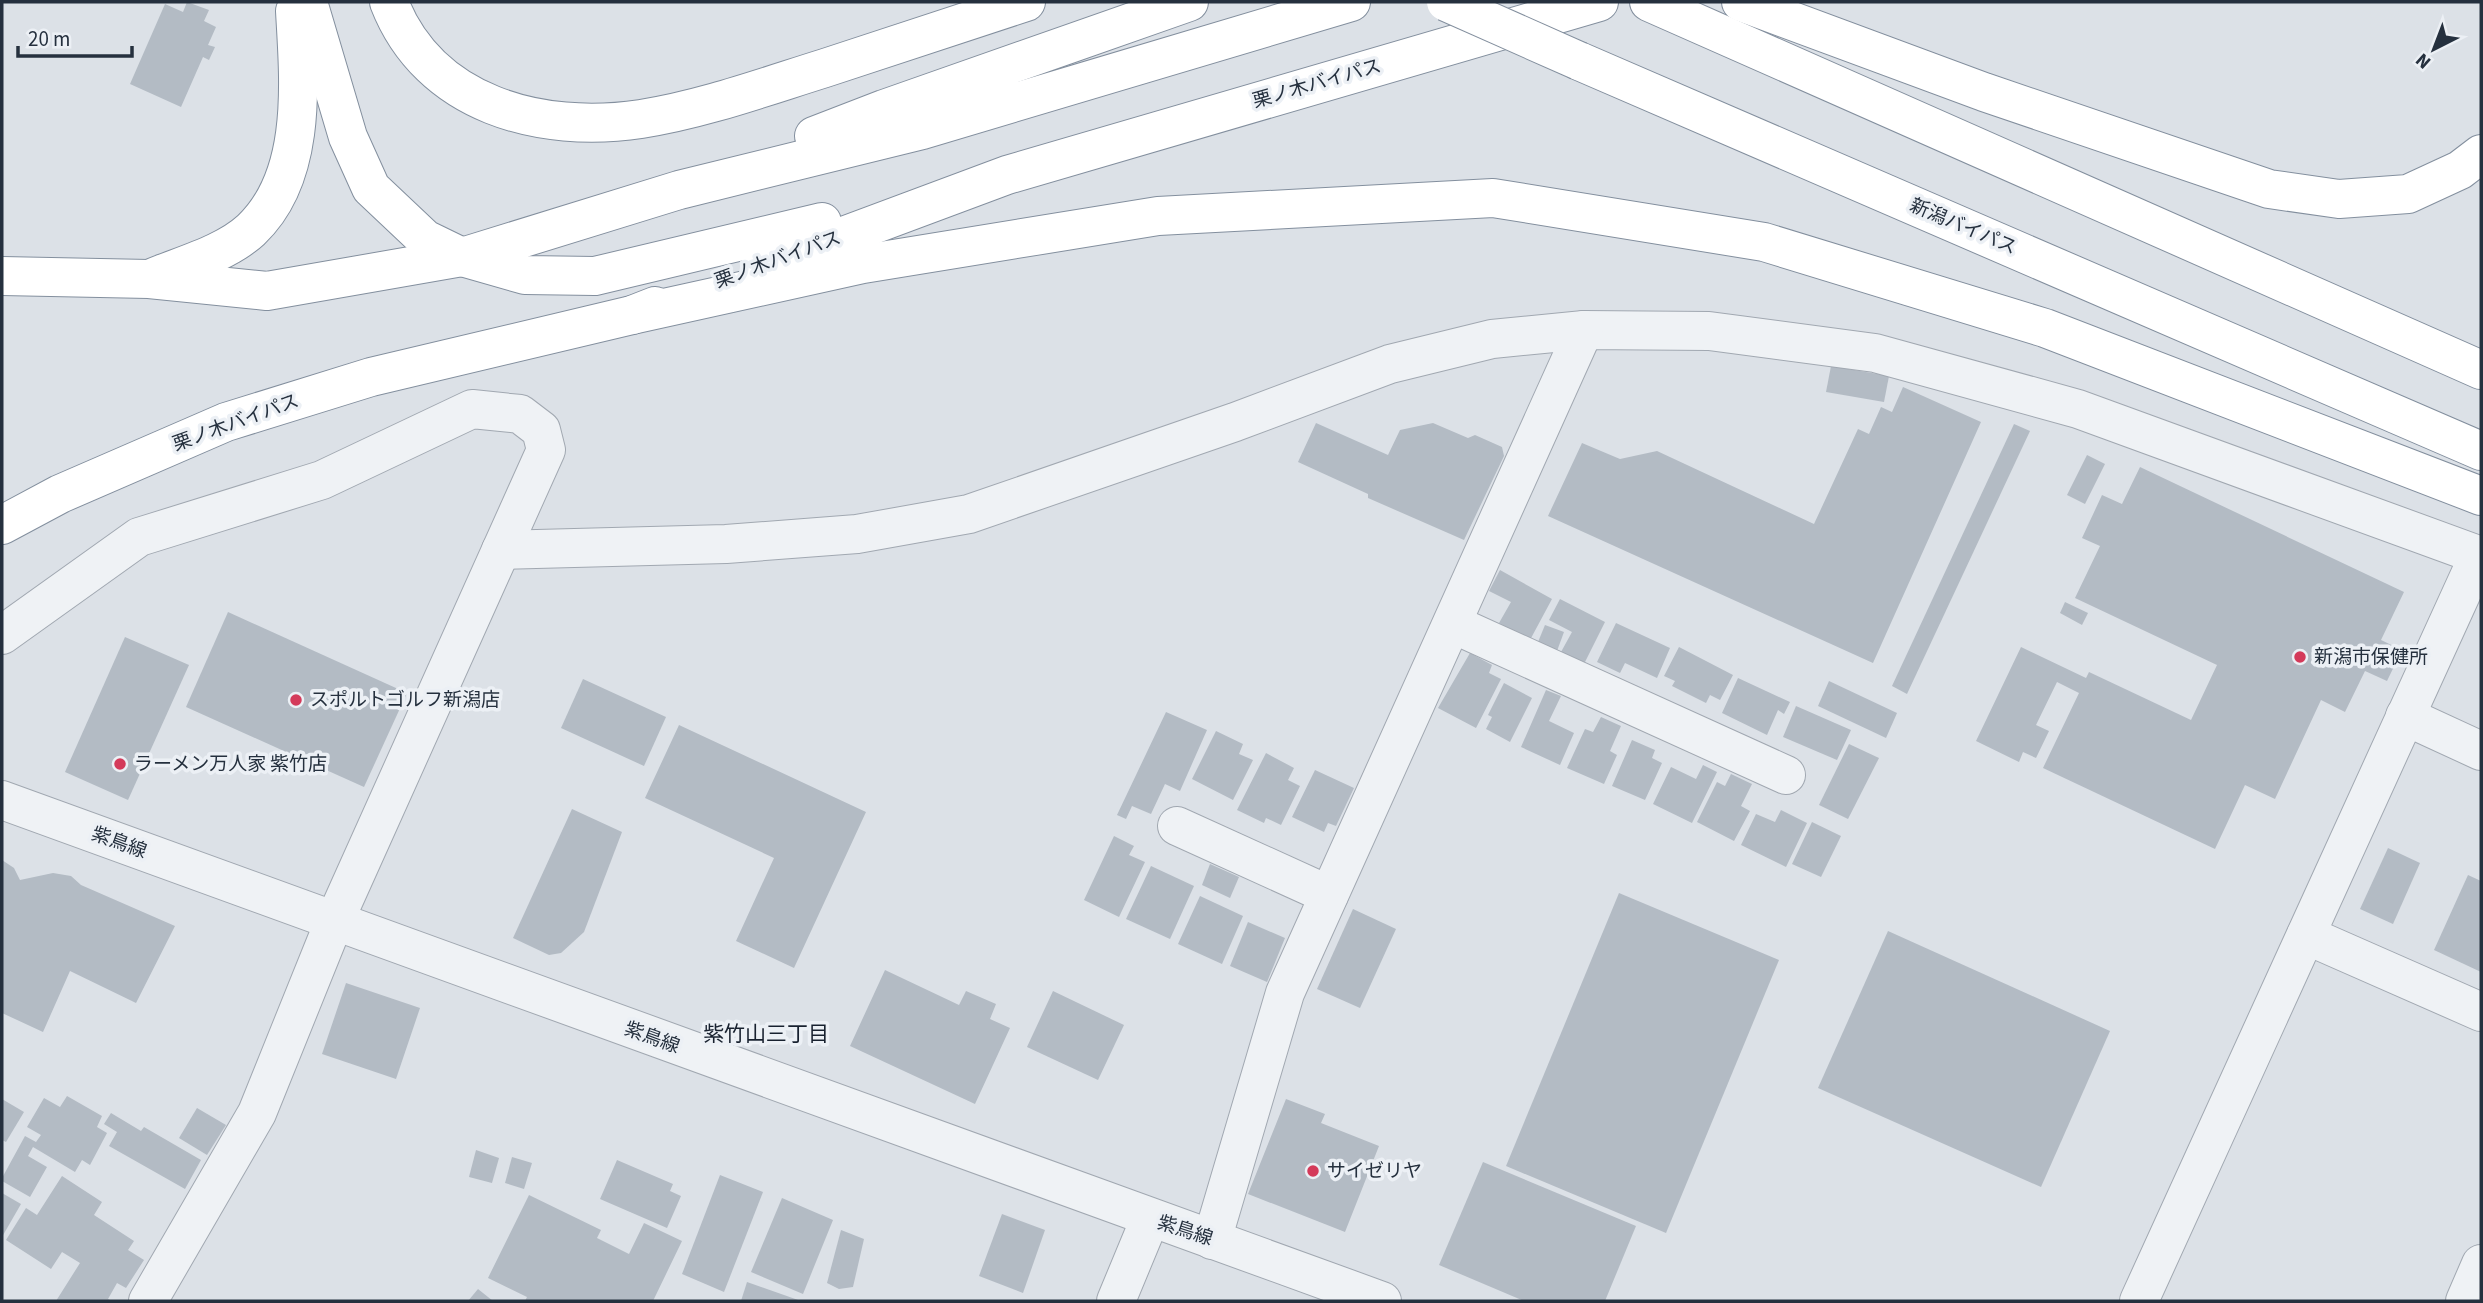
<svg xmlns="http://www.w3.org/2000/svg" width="2483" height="1303" viewBox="0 0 2483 1303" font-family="'Source Sans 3','Noto Sans JP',sans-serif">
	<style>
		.building { fill: #b3bbc4 }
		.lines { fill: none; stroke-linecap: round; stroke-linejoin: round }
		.minor-casing { stroke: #a1a8b1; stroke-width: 40 }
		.highway-casing { stroke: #838f9e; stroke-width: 40 }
		.minor { stroke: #eff2f5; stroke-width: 38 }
		.highway { stroke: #fff; stroke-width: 38 }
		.highway-bridge-casing { stroke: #838f9e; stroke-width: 40; stroke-linecap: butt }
		.highway-bridge { stroke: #fff; stroke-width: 38 }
		.poi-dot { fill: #d43a5a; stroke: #ecf0f5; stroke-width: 2.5 }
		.labels { text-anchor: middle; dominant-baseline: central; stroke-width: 7; stroke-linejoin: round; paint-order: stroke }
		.street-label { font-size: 19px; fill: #25303e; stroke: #ecf0f5 }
		.poi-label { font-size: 19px; fill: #25303e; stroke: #ecf0f5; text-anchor: start }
		.neighbourhood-label { font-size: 21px; fill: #18212f; stroke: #ecf0f5 }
	</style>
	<rect width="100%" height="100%" fill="#dce1e7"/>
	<!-- building -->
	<g class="building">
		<path d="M187,2L209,10L204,21L216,27L208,45L215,47L209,60L203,57L181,107L130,84L165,4L183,12Z"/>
		<path d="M1831,366L1889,376L1884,402L1826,392Z"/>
		<path d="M1903,387L1981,422L1873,663L1548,516L1582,443L1620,459L1657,451L1814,524L1858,429L1869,434L1881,407L1892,412Z"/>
		<path d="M1316,423L1388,455L1400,430L1433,423L1468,438L1475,435L1502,447L1504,456L1464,540L1368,498V494L1298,462Z"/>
		<path d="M2014,424L2030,431L1907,694L1892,686Z"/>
		<path d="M2087,455L2105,464L2085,504L2067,495Z"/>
		<path d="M2140,467L2404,592L2381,640L2402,650L2387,681L2365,671L2345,712L2321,700L2275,799L2245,785L2215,849L2043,768L2079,693L2057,682L2036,725L2049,731L2036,758L2023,752L2019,762L1976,741L2021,647L2086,678L2089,672L2191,720L2217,665L2075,598L2100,546L2082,538L2102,495L2122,504Z"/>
		<path d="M1500,570L1552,599L1530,640L1499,623L1511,602L1489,591Z"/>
		<path d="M1560,599L1605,622L1584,664L1561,652L1572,632L1549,620Z"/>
		<path d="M2065,602L2088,613L2082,625L2060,613Z"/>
		<path d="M228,612L407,693L364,787L186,707Z"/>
		<path d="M1616,623L1670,648L1657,678L1625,663L1620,673L1597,662Z"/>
		<path d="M1545,625L1564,632L1557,651L1538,642Z"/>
		<path d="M125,637L189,665L128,800L65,772Z"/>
		<path d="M1679,647L1733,675L1720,700L1710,695L1706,703L1672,686L1675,681L1664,676Z"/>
		<path d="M1470,653L1492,665L1489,673L1501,679L1476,728L1438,708Z"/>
		<path d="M1738,678L1790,702L1784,714L1778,710L1767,735L1722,713Z"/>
		<path d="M583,679L666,717L644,766L561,728Z"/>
		<path d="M1829,681L1897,713L1886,738L1818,706Z"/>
		<path d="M1504,683L1532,698L1510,742L1486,729L1492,717L1488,715Z"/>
		<path d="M1546,690L1561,696L1549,721L1574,733L1560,765L1521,747Z"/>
		<path d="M1796,706L1851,730L1837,760L1783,737Z"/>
		<path d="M1166,712L1207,730L1180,791L1165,784L1151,814L1132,806L1126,819L1117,815Z"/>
		<path d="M1601,717L1621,726L1610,751L1617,755L1604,784L1567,768L1585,729L1593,732Z"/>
		<path d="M679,725L866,812L794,968L736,941L774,858L645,798Z"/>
		<path d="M1216,731L1243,744L1239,754L1253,760L1233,800L1192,779Z"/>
		<path d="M1632,740L1655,750L1652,758L1662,763L1645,800L1612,786Z"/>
		<path d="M1849,744L1879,758L1848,819L1819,805Z"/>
		<path d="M1266,753L1294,768L1288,780L1300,786L1281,825L1266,818L1264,823L1237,810Z"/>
		<path d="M1703,765L1717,772L1692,823L1653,804L1671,767L1696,779Z"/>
		<path d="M1315,770L1354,788L1336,826L1328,823L1324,832L1292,817Z"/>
		<path d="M1731,774L1752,784L1741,806L1750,811L1734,841L1697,822L1717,782L1725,786Z"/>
		<path d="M572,809L622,832L584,932L561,953L549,955L513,938Z"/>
		<path d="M1781,810L1807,823L1786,867L1741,845L1756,814L1775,822Z"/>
		<path d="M1812,822L1841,836L1821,877L1792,864Z"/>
		<path d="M1114,836L1134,846L1129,855L1145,862L1119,917L1084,900Z"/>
		<path d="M2388,848L2420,863L2393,924L2360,909Z"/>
		<path d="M2,860L14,868L20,880L53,873L71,876L81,885L175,926L136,1003L70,971L43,1032L2,1013Z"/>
		<path d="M1210,864L1239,877L1230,898L1202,885Z"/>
		<path d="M1151,866L1194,886L1170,939L1126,919Z"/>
		<path d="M2468,875L2481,881V972L2434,950Z"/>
		<path d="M1619,893L1779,960L1666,1233L1506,1166Z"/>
		<path d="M1200,896L1243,916L1222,964L1178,944Z"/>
		<path d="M1353,909L1396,929L1360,1008L1317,989Z"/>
		<path d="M1248,922L1285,938L1267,982L1230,966Z"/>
		<path d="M1888,931L2110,1031L2041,1187L1818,1088Z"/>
		<path d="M885,970L959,1005L966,991L996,1004L990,1019L1010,1028L975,1104L850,1046Z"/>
		<path d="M346,983L420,1008L396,1079L322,1054Z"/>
		<path d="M1053,991L1124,1025L1098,1080L1027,1047Z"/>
		<path d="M67,1096L102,1116L97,1127L107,1133L90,1165L82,1160L75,1172L33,1147L28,1156L47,1167L30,1197L2,1181V1178L25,1136L36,1142L41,1135L27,1127L44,1098L60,1107Z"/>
		<path d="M2,1099L24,1112L6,1142L2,1140Z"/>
		<path d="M1286,1099L1325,1114L1321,1123L1379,1146L1345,1232L1248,1194Z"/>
		<path d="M197,1108L226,1125L207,1155L179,1138Z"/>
		<path d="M111,1113L141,1131L144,1127L201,1160L185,1189L109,1146L117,1132L104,1124Z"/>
		<path d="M476,1150L499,1158L492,1183L469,1177Z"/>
		<path d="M512,1157L532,1163L524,1189L505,1183Z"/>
		<path d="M617,1160L673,1184L670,1191L681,1196L667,1228L600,1199Z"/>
		<path d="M1483,1162L1636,1226L1605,1301H1524L1439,1265Z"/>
		<path d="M720,1175L763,1192L724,1292L682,1274Z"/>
		<path d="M62,1176L102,1202L94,1215L134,1241L128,1250L144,1260L126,1288L117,1283L108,1299L112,1301H56L80,1263L62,1252L51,1269L6,1240L26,1208L37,1215Z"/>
		<path d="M2,1193L21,1204L2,1237Z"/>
		<path d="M529,1195L601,1230L597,1238L629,1254L644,1223L682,1241L653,1301H525L527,1297L488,1278Z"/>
		<path d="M782,1198L833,1220L803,1294L751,1272Z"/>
		<path d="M1002,1214L1045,1230L1023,1293L979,1276Z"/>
		<path d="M841,1230L864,1239L853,1287L839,1289L827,1283Z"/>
		<path d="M747,1282L801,1301H741Z"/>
		<path d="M478,1289L493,1301H468Z"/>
	</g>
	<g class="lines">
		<!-- minor casing -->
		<g class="minor-casing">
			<g id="minor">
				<path d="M501,550L726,544L857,534L969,514L1235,422L1390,364L1492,339L1584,330L1709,331L1875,353L2078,409L2481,556"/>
				<path d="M1453,624L1786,775"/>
				<path d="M2,635L139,537L322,480L472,409L520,414L541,430L546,450L334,922L257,1113L148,1301"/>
				<path d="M2405,716L2481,751"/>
				<path d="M2,800L1382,1301"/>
				<path d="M1177,826L1329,895"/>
				<path d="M2306,935L2481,1012"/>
				<path d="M1212,1240L1285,993L1584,330"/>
				<path d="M1116,1301L1150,1219"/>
				<path d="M2139,1301L2479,555"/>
				<path d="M2465,1301L2481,1264"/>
			</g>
		</g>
		<!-- highway casing -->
		<g class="highway-casing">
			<g id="highway">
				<path d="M308,2L348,137L371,188L425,239L462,257L525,275L595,276L822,222"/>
				<path d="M389,2C429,105 540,134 641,119C704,109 764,87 825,68C892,46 959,24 1026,2"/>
				<path d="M1649,2L2481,370"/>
				<path d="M1741,2L1984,92L2269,189L2339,199L2408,194L2460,170L2481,154"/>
				<path d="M1579,61L2481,451"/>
				<path d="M814,136L884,109L1189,2"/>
				<path d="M760,267L1007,175L1599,2"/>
				<path d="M2,276L149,279L267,291L462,257L679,190L922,130L1351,2"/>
				<path d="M154,277C186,264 226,253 251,230C308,176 299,82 295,11"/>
				<path d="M632,315L863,264L1158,216L1493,198L1764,242L2045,328L2481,496"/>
				<path d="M2,525L60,494L226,422L371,377L632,315L655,306"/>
			</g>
		</g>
		<!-- minor -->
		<use href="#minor" class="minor"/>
		<!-- highway -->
		<use href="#highway" class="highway"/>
		<!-- highway-bridge casing -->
		<g class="highway-bridge-casing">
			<path id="highway-bridge" d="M1446,2L1579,61"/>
		</g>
		<!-- highway-bridge -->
		<use href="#highway-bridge" class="highway-bridge"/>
	</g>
	<!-- markers -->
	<g class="poi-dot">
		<circle cx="2300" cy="657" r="7"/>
		<circle cx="296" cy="700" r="7"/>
		<circle cx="120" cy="764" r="7"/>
		<circle cx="1313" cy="1171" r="7"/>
	</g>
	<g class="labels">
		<!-- street labels -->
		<g class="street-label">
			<text transform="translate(1317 84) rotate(-16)">栗ノ木バイパス</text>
			<text transform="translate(1963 227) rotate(23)">新潟バイパス</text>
			<text transform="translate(778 260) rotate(-20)">栗ノ木バイパス</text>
			<text transform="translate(236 423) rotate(-20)">栗ノ木バイパス</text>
			<text transform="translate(119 843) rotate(20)">紫鳥線</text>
			<text transform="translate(652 1038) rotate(20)">紫鳥線</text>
			<text transform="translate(1185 1231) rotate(18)">紫鳥線</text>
		</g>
		<!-- poi labels -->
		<g class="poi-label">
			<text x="2314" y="657">新潟市保健所</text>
			<text x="310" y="700">スポルトゴルフ新潟店</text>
			<text x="134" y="764">ラーメン万人家 紫竹店</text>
			<text x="1327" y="1171">サイゼリヤ</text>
		</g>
		<!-- neighbourhood labels -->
		<g class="neighbourhood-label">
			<text x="766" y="1034">紫竹山三丁目</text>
		</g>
	</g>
	<!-- border -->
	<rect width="2483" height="1303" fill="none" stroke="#25303e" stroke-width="7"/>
	<!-- north arrow -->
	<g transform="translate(2434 49) rotate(222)" stroke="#ecf0f5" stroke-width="5" paint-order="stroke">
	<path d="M0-5L12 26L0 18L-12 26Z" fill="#25303e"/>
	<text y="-10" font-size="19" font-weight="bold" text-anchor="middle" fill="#25303e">N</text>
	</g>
	<!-- scale -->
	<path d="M18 46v10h114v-10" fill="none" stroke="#25303e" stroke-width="3.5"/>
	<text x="28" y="46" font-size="21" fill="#25303e" stroke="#ecf0f5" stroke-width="5" paint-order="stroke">20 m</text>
</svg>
